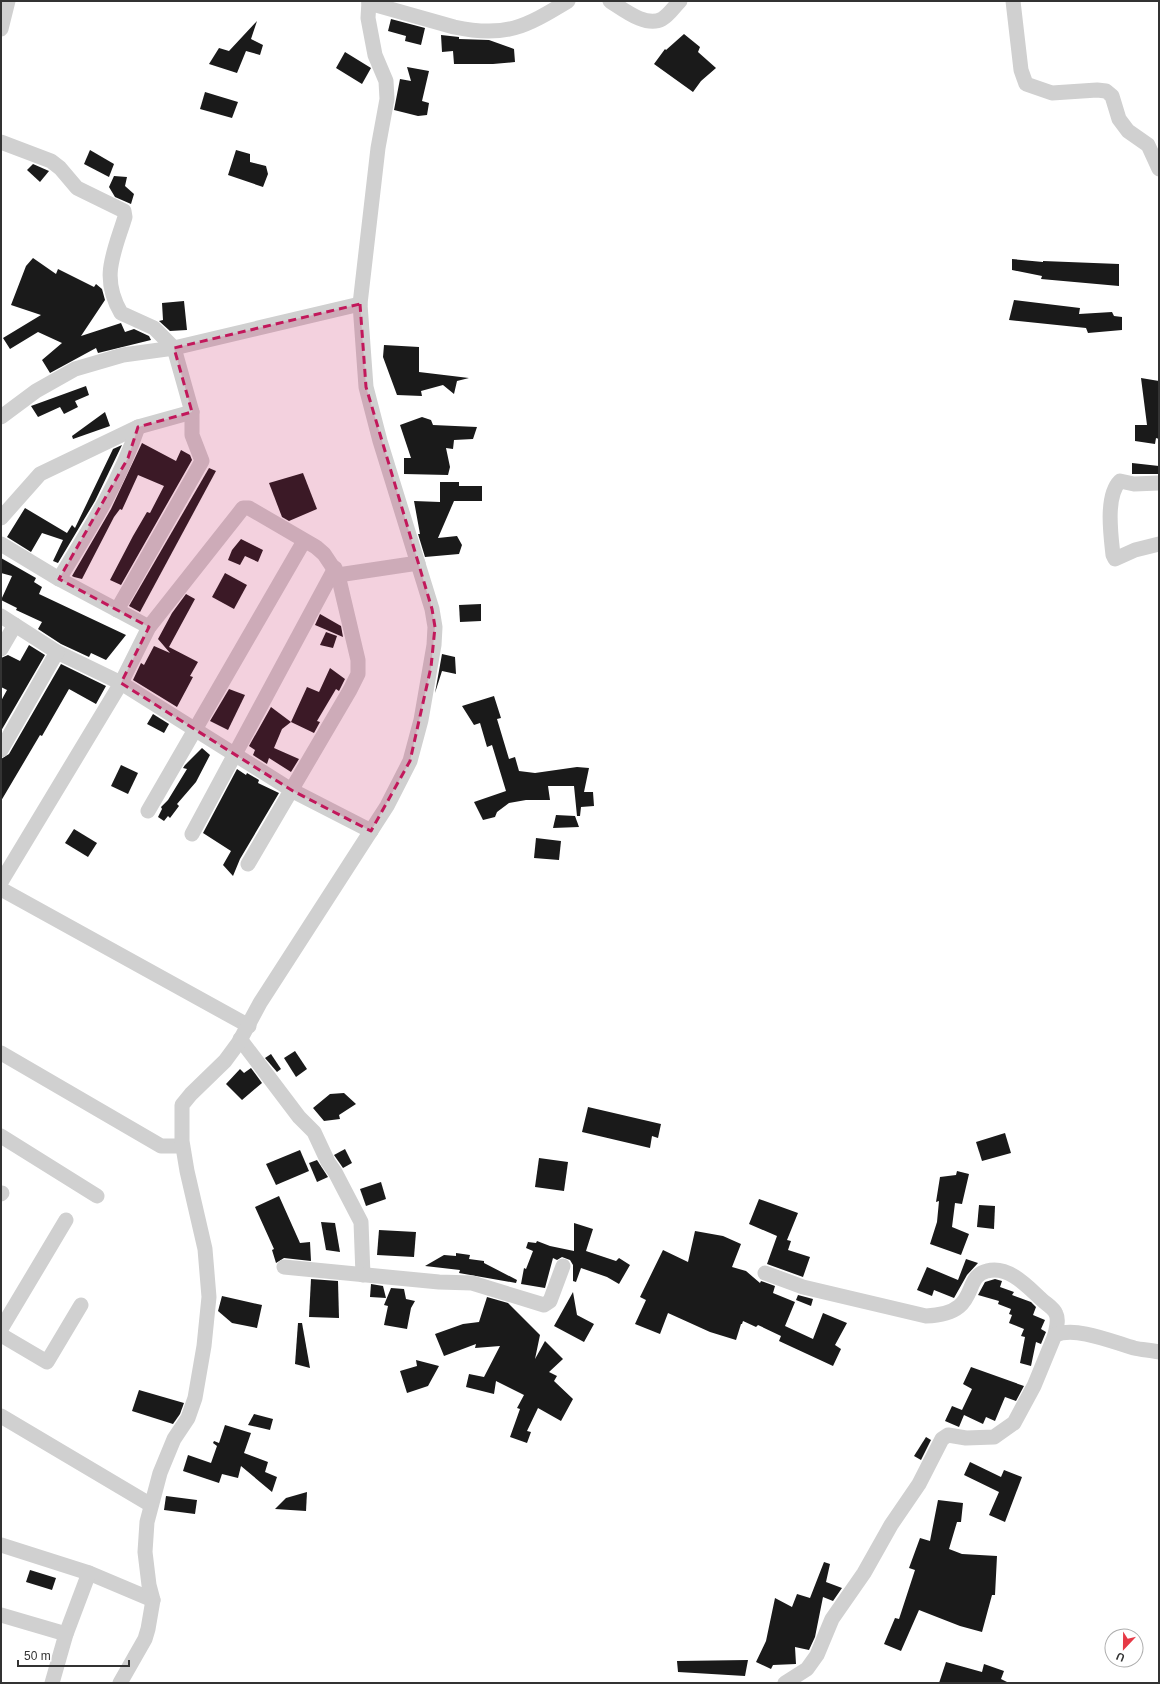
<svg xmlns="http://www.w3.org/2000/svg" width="1160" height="1684" viewBox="0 0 1160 1684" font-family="Helvetica,sans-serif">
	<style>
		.building { fill: #1a1a1a }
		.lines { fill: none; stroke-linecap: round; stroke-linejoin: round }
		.street { stroke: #d0d0d0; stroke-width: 15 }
		.marked { fill: #c2185b; fill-opacity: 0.2; stroke: #c2185b; stroke-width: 3; stroke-dasharray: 8 5; stroke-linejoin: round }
	</style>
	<rect width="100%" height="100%" fill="#fff"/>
	<!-- building -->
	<g class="building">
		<path d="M391,19L425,28L421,45L405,41L406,36L388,31Z"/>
		<path d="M257,21L251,39L263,45L260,55L246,51L237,73L209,64L219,48L229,51Z"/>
		<path d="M684,34L700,47L698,52L716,68L701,81L693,92L654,64L665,49L666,50Z"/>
		<path d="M441,35L459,37V39L489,40L514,49L515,62L493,64H454L453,51L442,52Z"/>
		<path d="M345,52L371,68L362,84L336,68Z"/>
		<path d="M407,67L429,71L422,101L429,103L427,115L418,116L394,110L400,79L411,81Z"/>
		<path d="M205,92L238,102L232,118L200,109Z"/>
		<path d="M90,150L114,164L109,177L84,164Z"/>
		<path d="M236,150L250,154V162L266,166L268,174L263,187L228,175Z"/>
		<path d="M33,164L49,171L40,182L27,170Z"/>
		<path d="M114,176L127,177L125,186L134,194L131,204L115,197L109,187Z"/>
		<path d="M33,258L56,274L58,269L94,287L96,284L102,289L105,300L81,336L121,323L125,332L134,329L149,336L151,340L98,353L96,348L50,373L42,360L62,343L38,332L10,349L3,338L41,315L11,305L26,266Z"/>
		<path d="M1012,259L1043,262V261L1119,264V286L1041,279L1042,276L1012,270Z"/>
		<path d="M1014,300L1080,308L1079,314L1112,312L1114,316L1122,317V330L1088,333L1086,328L1009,320Z"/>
		<path d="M184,301L187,330L170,331L159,321L163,320L162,303Z"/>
		<path d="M384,345L419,347V372L469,378L457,381L454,394L443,385L421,391L422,396L397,395L383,357Z"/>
		<path d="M1141,378L1159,381V439L1156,438L1155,444L1135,441V425H1147Z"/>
		<path d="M86,386L89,395L75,401L78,407L64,414L60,407L38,417L31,406Z"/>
		<path d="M105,412L110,426L73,439L72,436Z"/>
		<path d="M422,417L431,420L433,425L477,427L473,439L454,440L453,449L446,448L450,467L448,475L404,474V458H411L400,425Z"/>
		<path d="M142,443L176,461L181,450L190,455L192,460L121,585L110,580L133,536L147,512L150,513L164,486L138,475L122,510L120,509L114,517L82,579L74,577L72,576L111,509Z"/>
		<path d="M122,445L95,501L58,563L53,561L63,540L42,533L31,552L7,537L25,508L67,533L72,525L75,528L113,449Z"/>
		<path d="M1132,463L1159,466V474H1132Z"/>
		<path d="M209,468L216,471L140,612L129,606Z"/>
		<path d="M303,473L317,509L289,521L282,517L269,483Z"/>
		<path d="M440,482H459V486H482V501H454L438,538L457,536L462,545L459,554L425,557L418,534H420L414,501L440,502Z"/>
		<path d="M241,539L263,550L258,562L245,556L240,565L228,560L232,550Z"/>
		<path d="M1,558L36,578L34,582L42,587L39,594L126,635L106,660L91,653L89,657L61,644L38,629L42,622L16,610L17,608L1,600L12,576L1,573Z"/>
		<path d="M225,573L247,585L234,609L212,597Z"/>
		<path d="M186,594L195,599L169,647L198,662L190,676L193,677L177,707L133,680L141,663L144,665L154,646L170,653L158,639L172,613Z"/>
		<path d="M481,604V621L460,622L459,605Z"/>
		<path d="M320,614L341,626L343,637L315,625Z"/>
		<path d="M326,632L337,636L333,648L320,645Z"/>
		<path d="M29,645L45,655L1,731V701L7,690L1,687V658L8,655L20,661Z"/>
		<path d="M442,654L455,657L456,674L442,671L435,693Z"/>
		<path d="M61,664L106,686L96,704L69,689L42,736L40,735L1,801V759L9,754Z"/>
		<path d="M330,668L345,679L339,691L336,689L317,721L320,722L314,733L291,722L307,687L319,692Z"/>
		<path d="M229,689L245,695L228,730L210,721Z"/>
		<path d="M494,696L501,718L497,719L509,759L515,757L519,771L535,773L577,767L589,768L584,792H593L594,806L581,807L580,816H577L574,786H548L550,800H526L509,803L497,812L495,817L483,820L474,802L506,791L492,745L487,747L480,723L474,725L462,706Z"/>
		<path d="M271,707L291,722L282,729L274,748L299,759L291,772L269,758L267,764L253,755L255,750L249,746Z"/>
		<path d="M153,714L169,724L164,733L147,724Z"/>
		<path d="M202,748L210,755L196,782L177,804L179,806L170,818L168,816L164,821L158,817L162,809L161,807L168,800L187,769L183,768L185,765Z"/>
		<path d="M121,765L138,773L128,794L111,786Z"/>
		<path d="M237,769L246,775L247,773L259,780L258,783L279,793L240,859L233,876L223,865L231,851L203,833Z"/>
		<path d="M556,815L575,816L579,827L553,828Z"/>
		<path d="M74,829L97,843L88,857L65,843Z"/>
		<path d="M536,838L561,841L559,860L534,858Z"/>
		<path d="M295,1051L307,1069L296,1077L284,1058Z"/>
		<path d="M271,1054L281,1069L277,1072L265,1058Z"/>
		<path d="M251,1068L262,1083L242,1100L226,1084L240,1069L244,1073Z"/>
		<path d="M344,1093L356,1104L339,1115L340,1119L324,1121L313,1108L330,1094Z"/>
		<path d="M588,1107L661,1124L658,1138L652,1136L650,1148L582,1132Z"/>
		<path d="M1005,1133L1011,1153L982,1161L976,1142Z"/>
		<path d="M345,1149L352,1163L343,1168L334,1155Z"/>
		<path d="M300,1150L309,1171L276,1185L266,1164Z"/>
		<path d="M539,1158L568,1162L564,1191L535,1187Z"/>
		<path d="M317,1160L328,1177L317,1182L309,1163Z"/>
		<path d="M957,1171L969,1174L962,1204L955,1203L952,1227L969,1234L961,1255L930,1244L937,1222L939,1201L936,1202L940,1177L956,1175Z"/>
		<path d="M381,1182L386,1199L366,1206L360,1189Z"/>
		<path d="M279,1196L300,1243L310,1242L311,1261L284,1258L276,1263L272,1250L274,1249L255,1207Z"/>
		<path d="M759,1199L798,1213L787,1240L791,1241L788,1250L810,1257L803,1277L767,1264L777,1236L749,1224Z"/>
		<path d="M979,1205L995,1206L994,1229L977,1227Z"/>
		<path d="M321,1222L335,1223L340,1252L326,1250Z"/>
		<path d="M574,1223L593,1229L586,1251L616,1261L619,1258L630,1265L619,1284L607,1277L581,1268L576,1282L573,1281V1265L570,1260L562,1257L557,1260L553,1258L545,1288L521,1284L524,1268L526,1269L533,1251L526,1248L528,1242L536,1243L537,1241L550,1246L574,1251Z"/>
		<path d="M379,1230L416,1232L414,1257L377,1255Z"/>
		<path d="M695,1231L723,1236L741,1244L732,1267L746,1271L760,1283L761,1281L775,1286L773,1293L795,1302L785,1326L813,1339L823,1313L847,1323L835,1345L841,1349L833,1366L779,1341L781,1336L758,1325L756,1327L743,1321L742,1324H741L736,1340L710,1332L668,1313L660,1334L635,1324L646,1300L640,1297L663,1250L688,1262Z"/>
		<path d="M456,1253L470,1255L469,1259L484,1261V1263L517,1280L516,1283L459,1273L460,1270L425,1266L444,1255L456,1256Z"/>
		<path d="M966,1259L978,1263L967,1275L954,1298L934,1290L932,1296L917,1290L927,1267L958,1280Z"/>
		<path d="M311,1279L338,1281L339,1318L309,1317Z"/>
		<path d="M995,1279L1002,1281L1000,1287L1014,1292L1012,1295L1031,1302L1036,1307L1033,1315L1045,1320L1041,1329L1046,1332L1041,1344L1036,1342L1031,1366L1020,1363L1025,1337L1021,1336L1024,1329L1009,1323L1012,1315L1009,1314L1011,1309L998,1304L999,1301L978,1295L985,1282Z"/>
		<path d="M371,1284L383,1286L386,1298L370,1297Z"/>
		<path d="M391,1288L404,1289L406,1299L415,1301L411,1308L407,1329L384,1325L388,1306L384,1305Z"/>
		<path d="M573,1292L577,1315L594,1324L584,1342L554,1326Z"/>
		<path d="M798,1295L813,1299L811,1306L796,1300Z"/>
		<path d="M222,1296L262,1305L257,1328L232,1323L218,1311Z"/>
		<path d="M487,1297L508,1303L540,1335L535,1359L545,1341L563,1359L549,1372L557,1376L554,1381L573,1399L561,1421L538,1408L527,1431L531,1432L527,1443L510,1437L520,1409L517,1408L524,1395L496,1381L494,1394L466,1387L469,1374L484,1377L500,1346L475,1348L476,1344L444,1356L435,1334L463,1324L479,1322Z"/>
		<path d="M298,1323H302L310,1368L295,1364Z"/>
		<path d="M416,1360L439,1366L428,1386L407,1393L400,1371L417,1366Z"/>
		<path d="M971,1367L1024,1386L1016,1401L1005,1397L995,1421L986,1417L983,1424L964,1415L959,1427L945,1421L952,1406L962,1410L972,1389L963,1384Z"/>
		<path d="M139,1390L184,1403L180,1414L173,1424L132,1411Z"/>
		<path d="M254,1414L273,1419L270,1430L248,1425Z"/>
		<path d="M225,1425L251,1433L244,1453L268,1462L265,1472L277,1477L272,1492L241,1466L238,1478L222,1474L219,1483L183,1471L188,1455L211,1463L217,1446L213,1443L214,1441L219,1443Z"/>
		<path d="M926,1437L931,1440L921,1460L914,1456Z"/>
		<path d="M970,1462L1001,1477L1004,1470L1022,1477L1005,1522L989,1515L999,1492L964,1475Z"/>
		<path d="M307,1492L306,1511L275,1509L286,1498Z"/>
		<path d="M166,1496L197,1500L195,1514L164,1510Z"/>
		<path d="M938,1500L963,1503L961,1522H957L949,1549L962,1554L997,1556L995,1595H992L982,1632L960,1626L919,1610L901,1651L884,1644L895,1618L899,1619L915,1570L909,1568L920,1538L930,1541Z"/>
		<path d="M824,1562L830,1564L826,1582L842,1588L833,1601L823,1597L815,1637L809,1650L795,1647L796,1664L773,1665L771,1669L756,1662L766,1641L775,1598L792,1607L797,1594L810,1598Z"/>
		<path d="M30,1570L56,1578L52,1590L26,1582Z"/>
		<path d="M748,1660L745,1676L678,1672L677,1661Z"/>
		<path d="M946,1662L982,1672L984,1664L1004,1671L1001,1679L1009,1683H939Z"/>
	</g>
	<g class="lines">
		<!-- street -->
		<g class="street">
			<path d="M610,1C623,9 646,28 662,19C669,15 674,7 680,1"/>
			<path d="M1013,1L1021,70L1026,84L1052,93L1097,90L1106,91L1112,96L1119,119L1128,131L1148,145L1159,169"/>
			<path d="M369,3L454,27C506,38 525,27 568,1"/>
			<path d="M1,29L8,1"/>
			<path d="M1,142L51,161L60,168L77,188L124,211L125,217C114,253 100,277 121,313L154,328L174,348L192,412V435L202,461L117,610"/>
			<path d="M1,417L36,391L75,369L123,355L174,348L360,304"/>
			<path d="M1159,483L1134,484L1120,481C1105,496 1111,536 1113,555L1115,559L1135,550L1159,544"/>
			<path d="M1,518L40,474L138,427L192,412"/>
			<path d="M1,544L59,579L149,627"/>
			<path d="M59,579C89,530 120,481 138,427"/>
			<path d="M1,616L57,652L121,683L293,791L371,831"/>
			<path d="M1,649L15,625"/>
			<path d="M1,750L57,652"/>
			<path d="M148,811L304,541"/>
			<path d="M192,834L335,568"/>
			<path d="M248,864L350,690L358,674V660L338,575"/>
			<path d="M1,882L121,683L149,627L243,508H249L316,547L324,554L338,575L418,563"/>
			<path d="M1,889L249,1026"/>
			<path d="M240,1039L299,1117L314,1132L328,1162L335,1172L361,1222L363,1275"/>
			<path d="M1,1053L161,1146H182"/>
			<path d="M1,1136L97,1196"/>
			<path d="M1,1194L2,1193"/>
			<path d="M284,1267L439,1282L472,1283L544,1305L550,1301L563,1266"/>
			<path d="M765,1273L803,1287L926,1316C982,1314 961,1277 987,1271C1008,1265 1027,1286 1041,1299C1046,1304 1054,1308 1056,1314C1059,1320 1056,1329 1055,1335"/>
			<path d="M1,1329L66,1220"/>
			<path d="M1,1335L47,1362L81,1305"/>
			<path d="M1,1416L151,1505"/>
			<path d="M1,1545L89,1573L153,1600"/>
			<path d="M1,1615L66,1634"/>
			<path d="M52,1683L66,1634L89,1573"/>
			<path d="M120,1683L145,1639L148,1629L153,1600L149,1585L145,1552L147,1522L160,1473L174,1439L188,1418L195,1398L204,1346L209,1297L205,1249L187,1171L182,1141V1105L191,1094L225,1061L239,1042L260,1003L387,806L410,761L421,720L434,645L435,627L432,609L380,441L366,387L360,304L378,148L387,99L386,81L375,55L368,18L369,1"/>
			<path d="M785,1683L807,1669L817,1655L832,1619L864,1573L891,1525L919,1484L942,1439L948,1435L966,1438L994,1437L1014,1423L1034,1386L1055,1335C1076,1326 1113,1342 1134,1348C1142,1350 1151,1350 1159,1352"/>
		</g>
	</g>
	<!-- marked area -->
	<path class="marked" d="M360,304L366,387L432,609L435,627L431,667L410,761L371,831L293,791L121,683L149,627L59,579L128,458L138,427L192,412L174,348Z"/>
	<!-- border -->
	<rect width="1160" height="1684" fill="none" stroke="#333333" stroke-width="4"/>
	<!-- north arrow -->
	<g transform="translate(1124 1648) rotate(202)"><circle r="19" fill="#ffffff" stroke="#adadad"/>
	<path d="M0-3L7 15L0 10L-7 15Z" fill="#e63946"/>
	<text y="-6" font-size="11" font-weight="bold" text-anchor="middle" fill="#333333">U</text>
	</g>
	<!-- scale -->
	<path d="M18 1660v6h111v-6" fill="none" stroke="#333333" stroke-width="2"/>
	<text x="24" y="1660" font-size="12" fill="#333333" stroke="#ffffff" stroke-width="3" paint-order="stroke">50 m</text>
</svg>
